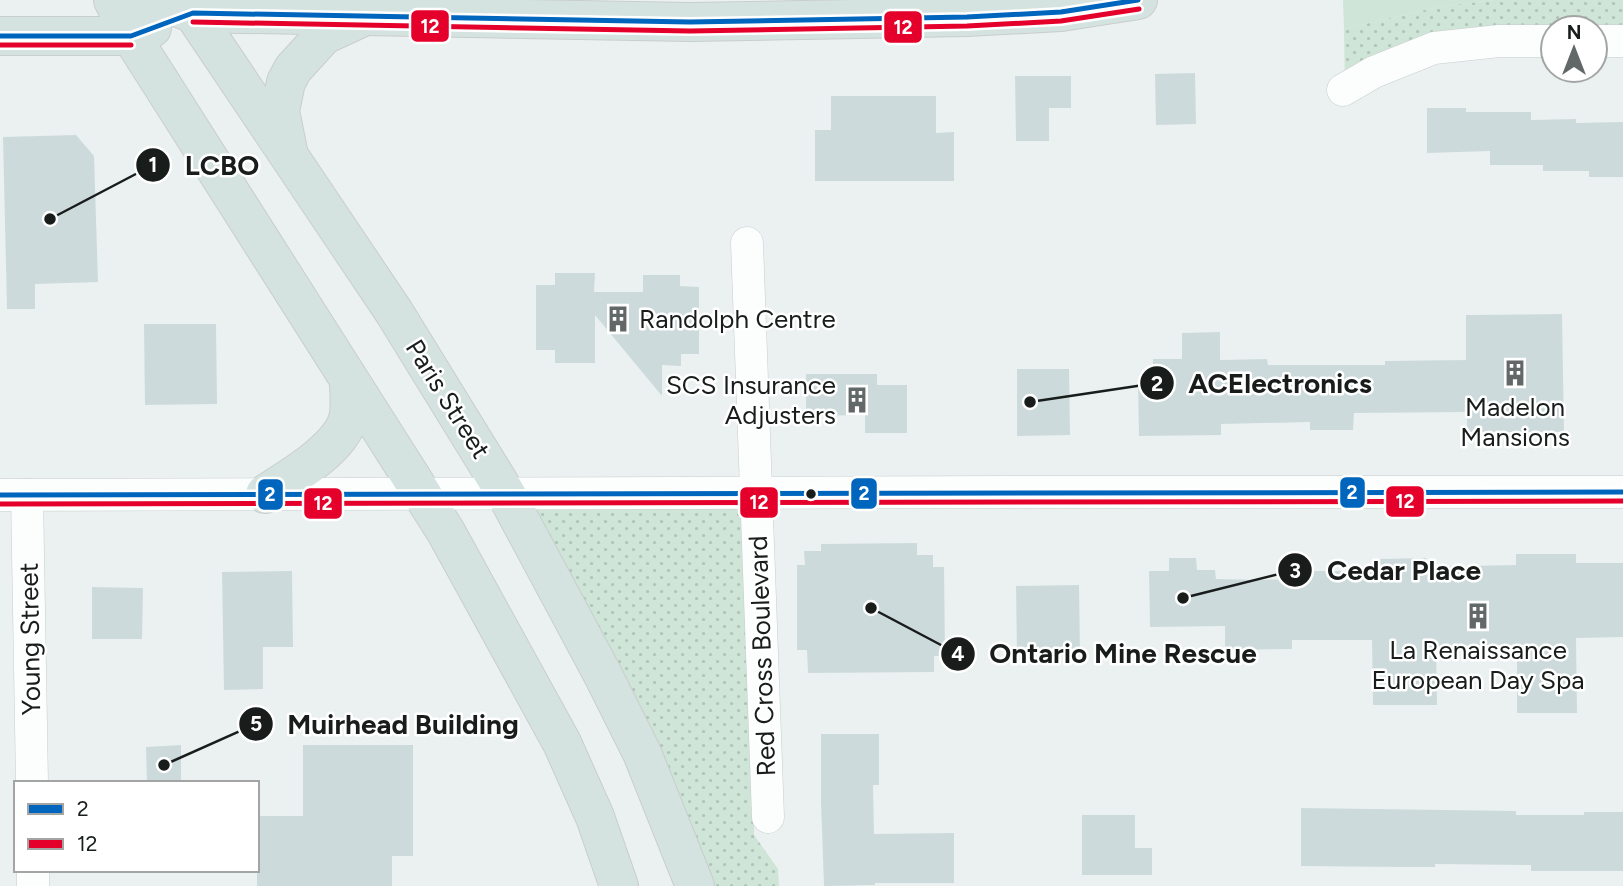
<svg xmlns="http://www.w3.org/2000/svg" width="1623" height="886" viewBox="0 0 1623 886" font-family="Figtree,sans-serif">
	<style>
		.grass { fill: #cee5d7 }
		.park { fill: url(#park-dots) }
		.building { fill: #cddadc }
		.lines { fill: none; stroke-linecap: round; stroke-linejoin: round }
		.minor-casing { stroke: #c8cdcd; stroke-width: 33 }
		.major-casing { stroke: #cacdcd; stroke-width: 40 }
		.minor { stroke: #fcfdfd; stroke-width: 32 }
		.major { stroke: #d5e3e0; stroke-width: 38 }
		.bus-1-casing { stroke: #fff; stroke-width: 10 }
		.bus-2-casing { stroke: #fff; stroke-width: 10 }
		.bus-1 { stroke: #0065bd; stroke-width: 5 }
		.bus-2 { stroke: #e4002b; stroke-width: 5 }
		.bus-dot { fill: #181d1c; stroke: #fff; stroke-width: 2.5 }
		.labels { text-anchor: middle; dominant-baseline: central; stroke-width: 5; stroke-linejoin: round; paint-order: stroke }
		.poi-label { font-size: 26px; fill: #181d1c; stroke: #fff }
		.street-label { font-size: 26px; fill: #181d1c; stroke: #fff }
		.leader { fill: none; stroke: #181d1c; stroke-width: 2.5 }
		.callout-dot { fill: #181d1c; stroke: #fff; stroke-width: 2.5 }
		.mark-label { font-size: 21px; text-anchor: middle; font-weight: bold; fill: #fff }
		.callout-label { font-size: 28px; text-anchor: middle; font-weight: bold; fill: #181d1c; stroke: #fff; stroke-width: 5; stroke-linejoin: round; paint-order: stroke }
		.line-badge { stroke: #fff; stroke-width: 2.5 }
		.badge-label { font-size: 19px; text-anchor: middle; font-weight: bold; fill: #fff }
	</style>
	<defs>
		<pattern id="park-dots" width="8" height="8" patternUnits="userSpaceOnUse" patternTransform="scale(1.75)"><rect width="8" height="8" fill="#cee5d7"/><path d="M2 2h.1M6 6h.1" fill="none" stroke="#b0c4b8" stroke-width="1.8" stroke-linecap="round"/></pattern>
	</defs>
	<rect width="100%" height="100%" fill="#ebf1f1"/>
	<!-- grass -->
	<path class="grass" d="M1343,0H1495L1438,7L1344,29Z"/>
	<!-- park -->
	<g class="park">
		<path d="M1495,0H1623V43L1595,28H1553L1345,91L1344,29L1438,7Z"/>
		<path d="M753,495L754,835L778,869L779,886H697L509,496Z"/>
	</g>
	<!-- building -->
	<g class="building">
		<path d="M1195,73L1196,124L1156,125L1155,74Z"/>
		<path d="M1015,76H1071V108H1049V141H1016Z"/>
		<path d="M831,96H936V133L954,132V181H815V130H831Z"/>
		<path d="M1427,108H1466V112H1531V120L1576,119V123L1623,122V177H1589V171H1543V165H1490V151L1427,153Z"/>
		<path d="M76,135L94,156L98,282L35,284V309H7L3,137Z"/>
		<path d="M555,273H595L594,292H643V275H680V286L699,287V354H681V366L662,365V396L595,315V363H555V350H536V285H555Z"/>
		<path d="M1562,314L1564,432H1467V412L1354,413L1353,430H1310V422L1221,424V435L1139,436L1138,383H1153V359H1182V333L1220,332V360L1267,359L1268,365H1385V361L1466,360V315Z"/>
		<path d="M144,324H216L217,404L145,405Z"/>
		<path d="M1017,369H1069L1070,435L1017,436Z"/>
		<path d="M806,374H877V385H907V433H865V415L806,416Z"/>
		<path d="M917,543V555H933V567H944L945,656H934V672L808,673L807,650H797V565H805L804,551H821V544Z"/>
		<path d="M1516,554H1576V563H1623V637L1576,638L1577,713H1517V645L1436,646L1437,705H1373L1372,640H1292V649L1225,650V626L1150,627L1149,571H1169V558H1196L1197,570H1215L1216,579L1258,580L1295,579V571H1380V559L1426,558V567L1516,565Z"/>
		<path d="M292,571L293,647H263V689L224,690L222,572Z"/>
		<path d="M1079,585L1080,652L1017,653L1016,586Z"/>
		<path d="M92,587L143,588L142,639H92Z"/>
		<path d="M821,734H879V785H873L874,834L954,833V883H875V885L824,886L821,802Z"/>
		<path d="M181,745V783H147L146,747Z"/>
		<path d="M303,745H413V856H392V886H257V816H303Z"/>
		<path d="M1301,808L1516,811V815H1584V812H1623V871H1531V865L1435,864V867H1405L1301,866Z"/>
		<path d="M1082,815H1135V848H1152V875H1082Z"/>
	</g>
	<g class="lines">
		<!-- minor casing -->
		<g class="minor-casing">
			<g id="minor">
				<path d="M1595,41H1623"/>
				<path d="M1343,90L1374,72L1434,48L1499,41H1553"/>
				<path d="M747,243L768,817"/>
				<path d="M0,495L1009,492H1623"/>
				<path d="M27,495L32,783"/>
				<path d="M33,870V886"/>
			</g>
		</g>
		<!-- major casing -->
		<g class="major-casing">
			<g id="major">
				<path d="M113,0L131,36L446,532L562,743L595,817L619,886"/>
				<path d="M153,0L193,13L690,22L967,17L1061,12L1138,0"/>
				<path d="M188,0L193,13L394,312L506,494L603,675L642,753L695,886"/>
				<path d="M0,36H131L152,28"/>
				<path d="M288,151L280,111L286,82L293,69L324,35L363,17"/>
				<path d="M265,494C290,478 340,449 348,419C351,407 349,393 349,381"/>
			</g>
		</g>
		<!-- minor -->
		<use href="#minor" class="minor"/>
		<!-- major -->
		<use href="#major" class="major"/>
		<!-- bus-1 casing -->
		<g class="bus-1-casing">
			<g id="bus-1">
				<path d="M0,36H131L193,13L690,22L967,17L1061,12L1138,0"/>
				<path d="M0,495L1623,492"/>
			</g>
		</g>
		<!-- bus-2 casing -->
		<g class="bus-2-casing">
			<g id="bus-2">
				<path d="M193,22L690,31L967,26L1061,21L1139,9"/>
				<path d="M0,45H131"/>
				<path d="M0,504L1623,501"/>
			</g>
		</g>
		<!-- bus-1 -->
		<use href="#bus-1" class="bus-1"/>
		<!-- bus-2 -->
		<use href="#bus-2" class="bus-2"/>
	</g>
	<!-- icons -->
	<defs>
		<g id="building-bare" transform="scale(2.1)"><path d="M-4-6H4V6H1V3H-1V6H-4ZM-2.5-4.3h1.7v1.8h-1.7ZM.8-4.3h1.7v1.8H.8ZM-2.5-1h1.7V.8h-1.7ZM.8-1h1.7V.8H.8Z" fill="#626767" stroke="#fff" stroke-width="2.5" paint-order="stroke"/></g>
	</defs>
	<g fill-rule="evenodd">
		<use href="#building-bare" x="618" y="319"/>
		<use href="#building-bare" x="1515" y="373"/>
		<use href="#building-bare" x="857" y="400"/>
		<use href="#building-bare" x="1478" y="616"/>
	</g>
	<!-- markers -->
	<circle class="bus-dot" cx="811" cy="494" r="6"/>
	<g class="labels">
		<!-- poi labels -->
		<g class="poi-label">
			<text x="639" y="319" text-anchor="start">Randolph Centre</text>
			<text x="836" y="385" text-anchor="end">SCS Insurance<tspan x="836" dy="30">Adjusters</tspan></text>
			<text x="1515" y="407">Madelon<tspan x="1515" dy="30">Mansions</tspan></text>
			<text x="1478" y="650">La Renaissance<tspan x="1478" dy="30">European Day Spa</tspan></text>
		</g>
		<!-- street labels -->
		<g class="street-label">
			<text transform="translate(448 399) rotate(58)">Paris Street</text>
			<text transform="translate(30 639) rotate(-91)">Young Street</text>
			<text transform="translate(762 656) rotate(-92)">Red Cross Boulevard</text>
		</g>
	</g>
	<!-- callouts -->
	<path class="leader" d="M50 219L153 165M1030 402L1157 383M1183 598L1295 570M871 608L958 654M164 765L256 724"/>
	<g class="callout-dot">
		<circle cx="50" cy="219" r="7"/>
		<circle cx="1030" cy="402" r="7"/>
		<circle cx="1183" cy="598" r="7"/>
		<circle cx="871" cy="608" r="7"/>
		<circle cx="164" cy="765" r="7"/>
		<circle cx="153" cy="165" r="18"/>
		<circle cx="1157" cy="383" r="18"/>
		<circle cx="1295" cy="570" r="18"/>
		<circle cx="958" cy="654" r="18"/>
		<circle cx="256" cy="724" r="18"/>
	</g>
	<g class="mark-label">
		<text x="153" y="172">1</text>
		<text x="1157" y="391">2</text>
		<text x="1295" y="578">3</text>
		<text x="958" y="661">4</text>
		<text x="256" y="731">5</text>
	</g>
	<g class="callout-label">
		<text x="222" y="175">LCBO</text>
		<text x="1280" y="393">ACElectronics</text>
		<text x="1404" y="580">Cedar Place</text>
		<text x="1123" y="663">Ontario Mine Rescue</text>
		<text x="403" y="734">Muirhead Building</text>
	</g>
	<g class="line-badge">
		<rect x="410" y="9" width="40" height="34" rx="7" fill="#e4002b"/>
		<rect x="883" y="10" width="40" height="34" rx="7" fill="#e4002b"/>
		<rect x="1339" y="476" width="27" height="33" rx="7" fill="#0065bd"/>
		<rect x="850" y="477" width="28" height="33" rx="7" fill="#0065bd"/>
		<rect x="257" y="478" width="27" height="33" rx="7" fill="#0065bd"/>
		<rect x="1385" y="485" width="40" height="33" rx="7" fill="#e4002b"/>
		<rect x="739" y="486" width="40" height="33" rx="7" fill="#e4002b"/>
		<rect x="303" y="487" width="40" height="33" rx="7" fill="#e4002b"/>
	</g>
	<g class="badge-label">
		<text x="430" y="33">12</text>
		<text x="903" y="34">12</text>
		<text x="1352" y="499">2</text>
		<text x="864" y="500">2</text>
		<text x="270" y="501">2</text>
		<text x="1405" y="508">12</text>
		<text x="759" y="509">12</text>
		<text x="323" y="510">12</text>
	</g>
	<!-- legend -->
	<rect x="14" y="781" width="245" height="91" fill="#ffffff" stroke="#a3a5a4" stroke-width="2"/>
	<rect x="28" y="804" width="35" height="10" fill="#0065bd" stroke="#a3a5a4" stroke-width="2"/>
	<text x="77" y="816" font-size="21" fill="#181d1c">2</text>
	<rect x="28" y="839" width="35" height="10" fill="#e4002b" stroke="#a3a5a4" stroke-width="2"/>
	<text x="77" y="851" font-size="21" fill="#181d1c">12</text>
	<!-- north arrow -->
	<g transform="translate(1574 49)"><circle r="33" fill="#ffffff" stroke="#a3a5a4" stroke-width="2"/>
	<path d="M0-5L12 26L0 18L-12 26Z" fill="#626767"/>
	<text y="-10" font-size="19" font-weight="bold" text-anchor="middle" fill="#181d1c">N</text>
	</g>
</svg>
